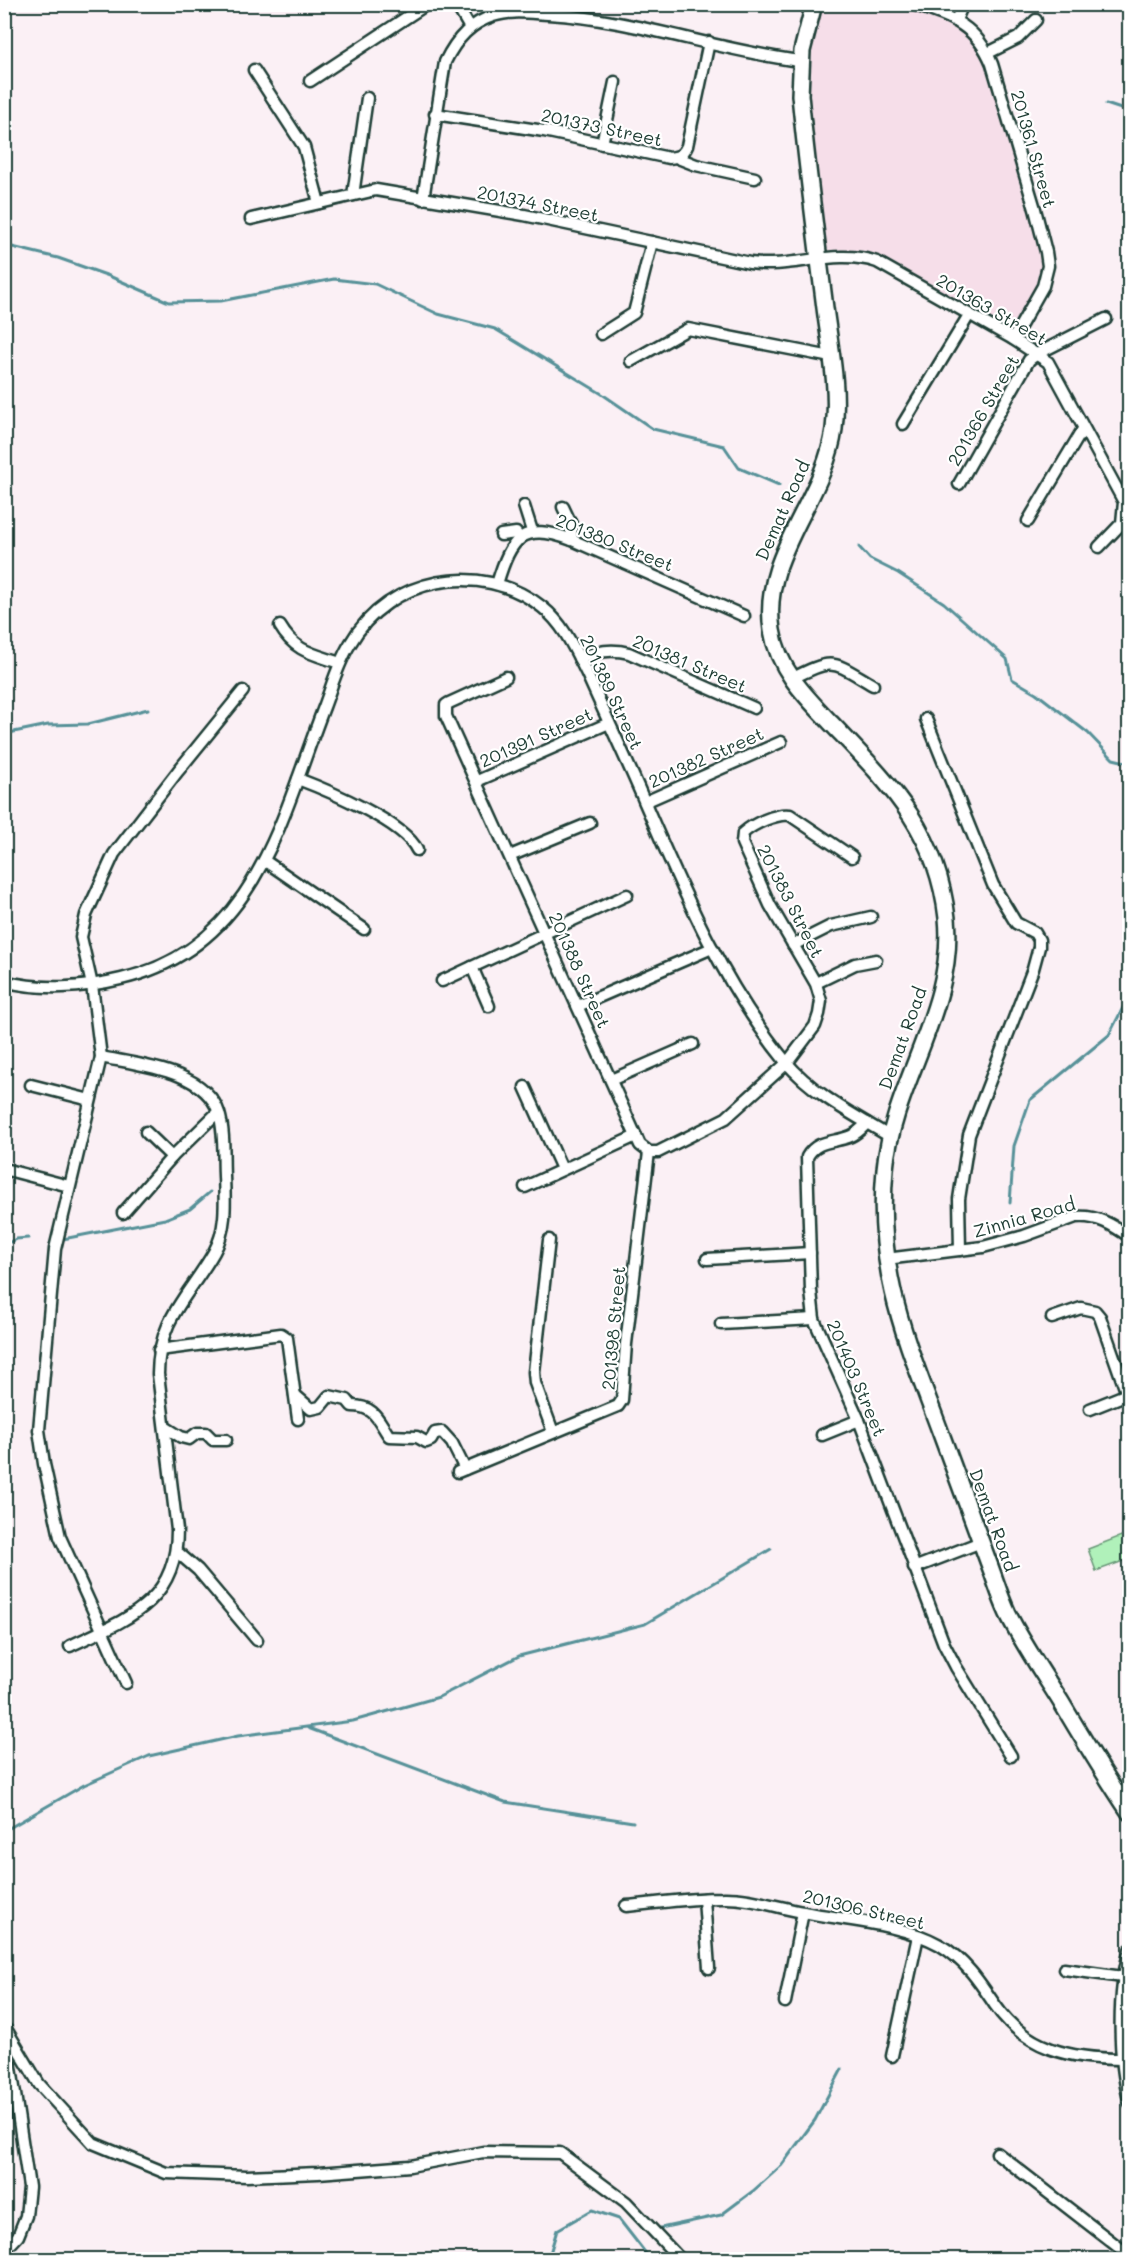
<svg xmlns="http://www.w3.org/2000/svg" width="1134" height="2264" viewBox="0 0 1134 2264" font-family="Mali,sans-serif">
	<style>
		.built { fill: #f6dee9 }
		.green { fill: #b0f1ba; stroke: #689777; stroke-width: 1.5 }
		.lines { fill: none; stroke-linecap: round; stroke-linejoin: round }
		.stream { stroke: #579198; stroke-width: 3 }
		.street-casing { stroke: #1f3d34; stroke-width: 15 }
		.secondary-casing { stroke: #1f3d34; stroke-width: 20 }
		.street { stroke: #fff; stroke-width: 10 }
		.secondary { stroke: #fff; stroke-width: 15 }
		.labels { text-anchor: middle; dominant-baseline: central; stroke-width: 4.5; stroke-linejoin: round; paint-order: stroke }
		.street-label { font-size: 18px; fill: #1f3d34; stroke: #fff }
	</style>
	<rect width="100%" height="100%" fill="#fbf0f5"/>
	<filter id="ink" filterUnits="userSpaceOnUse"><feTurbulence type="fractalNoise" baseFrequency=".0167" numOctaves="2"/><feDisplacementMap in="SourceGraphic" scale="12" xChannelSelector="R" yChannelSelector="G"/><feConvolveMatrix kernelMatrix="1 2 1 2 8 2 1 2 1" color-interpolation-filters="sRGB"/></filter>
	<g filter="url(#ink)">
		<!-- built -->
		<path class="built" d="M814,5H909L956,20L987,53L1047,266L1013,339L878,262L819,258L801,95Z"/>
		<!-- green -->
		<path class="green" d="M1129,1533V1559L1096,1571L1088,1549Z"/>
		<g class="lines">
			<!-- stream -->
			<g class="stream">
				<path d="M1106,104L1130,112"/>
				<path d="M4,245L58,258L109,276L169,302L221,301L334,279L375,284L438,314L495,329L602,394L653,429L724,446L739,468L779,485"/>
				<path d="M859,547L870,559L898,573L944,603L1007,659L1012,679L1036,693L1088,733L1113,759L1130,763"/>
				<path d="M4,734L48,725L88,724L148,709"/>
				<path d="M1130,884C1122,895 1124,909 1130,920"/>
				<path d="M1010,1203L1014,1146L1030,1100L1109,1035L1130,994"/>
				<path d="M63,1239L165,1219L190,1209L210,1192"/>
				<path d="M4,1245L16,1239L28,1238"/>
				<path d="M4,1560H5"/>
				<path d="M308,1728L505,1802L633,1822"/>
				<path d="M4,1831L84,1785L149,1756L238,1736L353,1721L439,1697L519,1656L645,1624L771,1549"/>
				<path d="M656,2229L721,2215L753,2191L781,2166L815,2120L842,2069"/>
				<path d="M548,2260L557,2230L592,2210L619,2219L651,2260"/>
			</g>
			<!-- street casing -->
			<g class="street-casing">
				<g id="street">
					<path d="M456,4L470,28"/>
					<path d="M912,4C950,17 976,24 992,64L1035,209L1046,252L1048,266L1043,286L1013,339"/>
					<path d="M956,20L963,4"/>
					<path d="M988,53L1018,38L1036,20"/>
					<path d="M254,70L304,147L319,203"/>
					<path d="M310,81L427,4"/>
					<path d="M435,114L544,131L669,158C679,157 683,155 687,146L709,42"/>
					<path d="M602,144L615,82"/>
					<path d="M678,158L696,165L755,178"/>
					<path d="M353,195L367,98"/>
					<path d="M423,199L445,62C455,41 470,23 493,16C511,10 529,13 548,14C634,19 715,50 800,61"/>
					<path d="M251,219L376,190L524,215L750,263C793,269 835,248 877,262L1013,339L1048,362L1124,502L1122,523L1099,547"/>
					<path d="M601,334L634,313L652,242"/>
					<path d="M631,361L688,329L831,357"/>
					<path d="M903,424L969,315"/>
					<path d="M959,484L1029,360L1037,354L1106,319"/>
					<path d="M524,506L532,531"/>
					<path d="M563,507L571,524L572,540"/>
					<path d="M1028,521L1083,429"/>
					<path d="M501,535L516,533L520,539"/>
					<path d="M497,584C511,537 523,521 572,540L744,616"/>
					<path d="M280,626C295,652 314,654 340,663"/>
					<path d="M579,658C598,652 609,648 629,653L754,708"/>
					<path d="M506,677L449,703L446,705V716L640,1145L649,1152H658L726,1118L787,1063L815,1026L819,1014L821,1001L816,984L770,905L742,843L743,833C753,824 776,813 790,815L852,857"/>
					<path d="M791,679C835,657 832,661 873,685"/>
					<path d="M926,719L993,885L1016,923L1035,933L1039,940V947L1033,969L969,1135L959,1199L960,1250"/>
					<path d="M298,779C327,790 404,822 417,850"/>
					<path d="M477,781L609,723"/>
					<path d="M645,802L781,742"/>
					<path d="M510,856L590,823"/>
					<path d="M265,861L364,929"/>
					<path d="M793,945L831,926L871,917"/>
					<path d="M472,967L489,1006"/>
					<path d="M4,981C41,991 84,988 121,979C256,948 281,818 324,707C332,686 338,663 350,644C388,577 481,559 542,607C564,624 575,650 587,674C606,717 627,760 645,803C684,893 723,985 786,1062C813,1094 854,1115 889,1136"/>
					<path d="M442,981L627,895"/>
					<path d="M816,983L855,964L876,960"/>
					<path d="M578,1006L712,948"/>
					<path d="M611,1080L693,1044"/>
					<path d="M31,1085L90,1100"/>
					<path d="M525,1087L562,1169"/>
					<path d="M867,1123C862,1128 858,1133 851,1136C835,1143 817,1139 807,1157L811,1291L814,1319L859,1420L944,1644L956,1667L1011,1756"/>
					<path d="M146,1132L172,1157"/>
					<path d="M4,1169L69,1186"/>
					<path d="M525,1187L636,1136"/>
					<path d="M123,1213L172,1157L218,1112"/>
					<path d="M549,1240L534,1372L535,1383L553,1432"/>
					<path d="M707,1259L810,1253"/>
					<path d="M886,1259L983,1247L1024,1236L1076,1217C1097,1215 1113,1225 1130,1237"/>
					<path d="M1052,1318L1081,1308L1095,1311L1100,1317L1127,1394"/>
					<path d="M721,1324L814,1319"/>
					<path d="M159,1350L281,1334L287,1338L298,1419"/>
					<path d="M295,1395L311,1409L320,1407L329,1396L347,1400L352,1406C375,1406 378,1420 389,1436L417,1437L426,1442L431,1440L435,1433L442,1432L452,1443L465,1469"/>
					<path d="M1090,1409L1130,1393"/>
					<path d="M165,1427L181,1437L189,1439L197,1433H206L213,1440H226"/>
					<path d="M822,1435L859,1420"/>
					<path d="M458,1472L618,1406L622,1400L626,1344L649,1152"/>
					<path d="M176,1551L198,1570L257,1640"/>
					<path d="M914,1568L981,1542"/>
					<path d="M70,1646C127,1619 177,1603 177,1530L158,1374C158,1319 189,1296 214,1252C227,1229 225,1202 224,1176C223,1156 225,1133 219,1113C205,1070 139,1065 101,1057"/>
					<path d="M126,1683L60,1537L44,1464L39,1430L55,1249L101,1057L92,985L81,937L86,915L114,854L178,771L243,691"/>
					<path d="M704,1899L709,1968"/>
					<path d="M626,1906C658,1903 690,1898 722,1898C748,1897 776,1907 803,1912C844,1920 903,1924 940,1945C965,1960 979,1981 995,2005C1026,2050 1071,2059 1123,2059"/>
					<path d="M1130,1950C1117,1992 1118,2061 1130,2103"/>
					<path d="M1064,1969L1123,1977"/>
					<path d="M785,2002L803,1912"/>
					<path d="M6,2029L39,2084L93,2143L166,2173L247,2176L318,2173L410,2166L483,2152L560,2153L626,2202L680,2259"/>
					<path d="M892,2056L918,1936"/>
					<path d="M997,2153L1130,2256"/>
					<path d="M4,2251L18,2236L26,2216L29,2187L6,2034"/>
				</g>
			</g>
			<!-- secondary casing -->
			<g class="secondary-casing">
				<path id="secondary" d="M814,4L802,51L800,95C807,166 816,237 825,308C830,347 839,389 834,429C825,500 760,555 772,630C778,669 805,696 831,723C889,784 937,829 947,918C956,1008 893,1082 885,1169C875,1276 908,1343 943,1439C958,1480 973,1521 988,1561C995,1579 1000,1597 1008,1614C1023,1644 1043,1673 1061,1702C1083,1739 1105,1776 1130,1813"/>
			</g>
			<!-- street -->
			<use href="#street" class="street"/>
			<!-- secondary -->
			<use href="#secondary" class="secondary"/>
		</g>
	</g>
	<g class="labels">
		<!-- street labels -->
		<g class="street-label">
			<text transform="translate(602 127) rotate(12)">201373 Street</text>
			<text transform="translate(1034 149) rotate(74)">201361 Street</text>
			<text transform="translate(538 203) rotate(11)">201374 Street</text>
			<text transform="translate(992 309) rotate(30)">201363 Street</text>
			<text transform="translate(983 410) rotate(-60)">201366 Street</text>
			<text transform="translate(782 510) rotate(-66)">Demat Road</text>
			<text transform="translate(615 542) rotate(22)">201380 Street</text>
			<text transform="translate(690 663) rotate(23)">201381 Street</text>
			<text transform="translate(612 692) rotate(65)">201389 Street</text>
			<text transform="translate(536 737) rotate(-24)">201391 Street</text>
			<text transform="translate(706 757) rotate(-24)">201382 Street</text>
			<text transform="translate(791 901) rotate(63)">201383 Street</text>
			<text transform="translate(580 970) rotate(66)">201388 Street</text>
			<text transform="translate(902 1038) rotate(-70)">Demat Road</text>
			<text transform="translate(1024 1217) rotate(-16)">Zinnia Road</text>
			<text transform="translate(613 1328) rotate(-85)">201398 Street</text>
			<text transform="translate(857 1378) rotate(67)">201403 Street</text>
			<text transform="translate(994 1520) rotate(70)">Demat Road</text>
			<text transform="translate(864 1909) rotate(13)">201306 Street</text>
		</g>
	</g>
	<!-- margin -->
	<rect width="1134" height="2264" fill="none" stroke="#fff" stroke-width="24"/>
	<rect x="12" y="12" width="1110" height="2240" fill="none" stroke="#1f3d34" stroke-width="2" filter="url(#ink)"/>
</svg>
